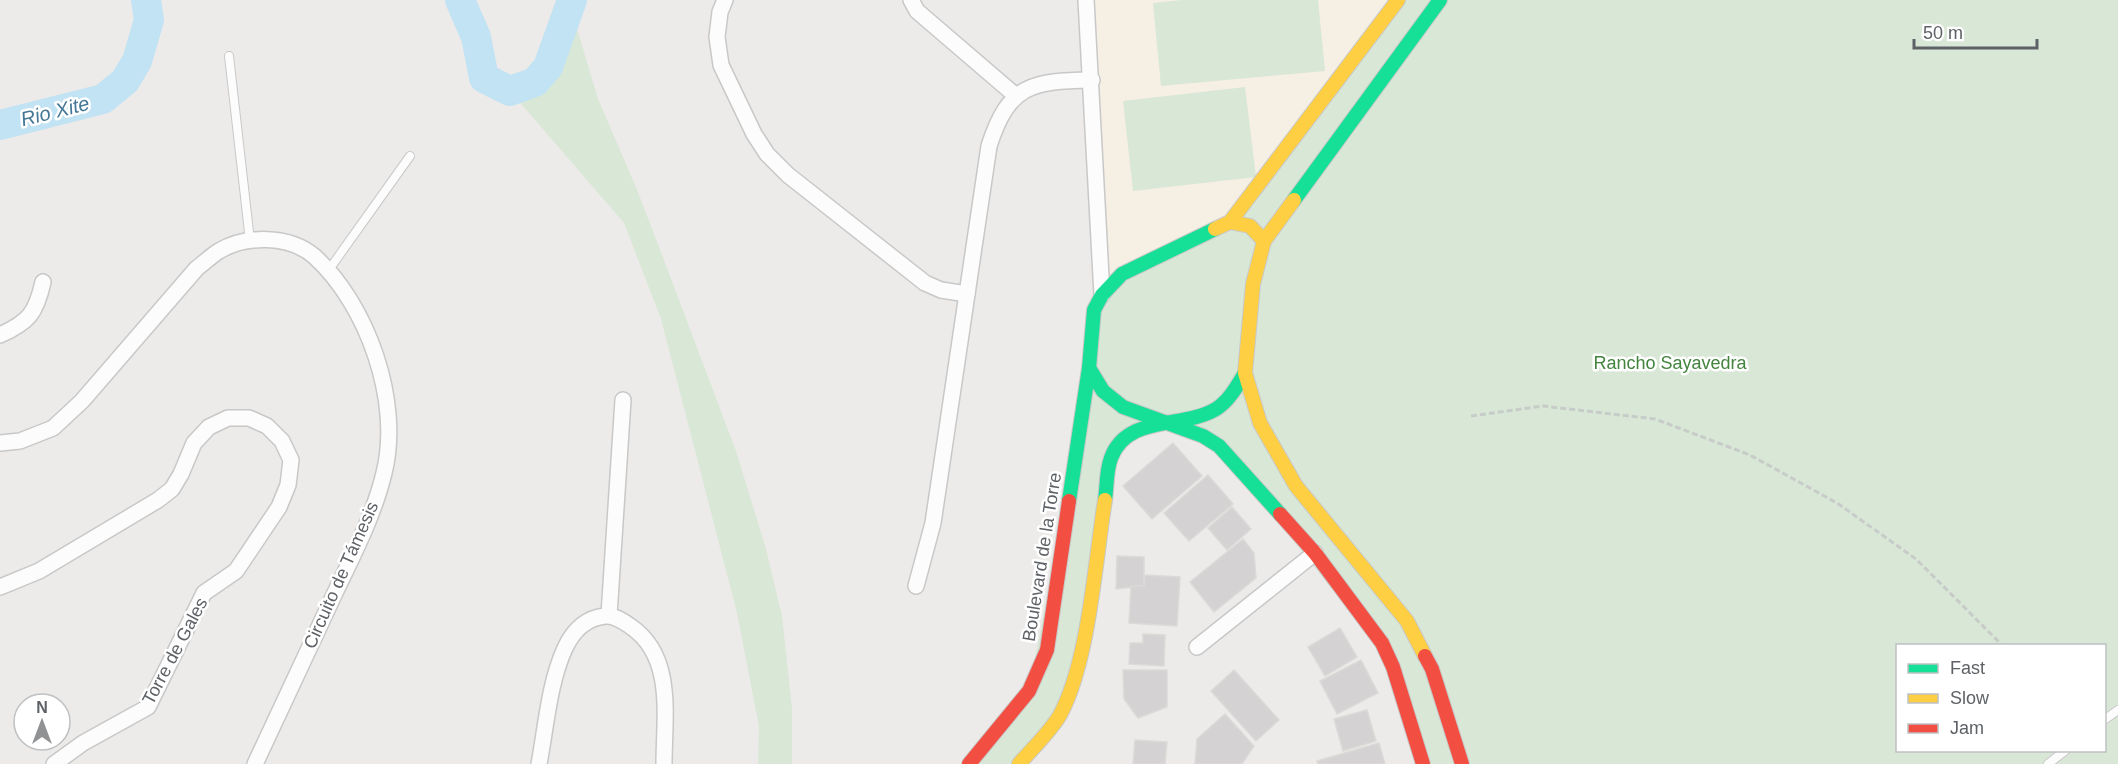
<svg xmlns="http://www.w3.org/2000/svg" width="2118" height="764" viewBox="0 0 2118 764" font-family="Helvetica,sans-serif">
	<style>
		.commercial { fill: #f5efe4 }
		.green { fill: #d9e7d6; fill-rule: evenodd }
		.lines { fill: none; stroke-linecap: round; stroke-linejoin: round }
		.river { stroke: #c2e3f3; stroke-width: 30 }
		.building { fill: #d4d2d2; stroke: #dcdad8; stroke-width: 1.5 }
		.lane-casing { stroke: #c8c8c8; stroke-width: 10 }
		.street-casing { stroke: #c8c8c8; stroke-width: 18 }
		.fast-casing { stroke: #c7c8c8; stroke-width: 16 }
		.slow-casing { stroke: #c7c8c8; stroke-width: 16 }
		.jam-casing { stroke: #c7c8c8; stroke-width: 16 }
		.path { stroke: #c7ccc9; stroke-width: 3; stroke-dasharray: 6 3; stroke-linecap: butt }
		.lane { stroke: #fcfcfc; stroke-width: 8 }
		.street { stroke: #fcfcfc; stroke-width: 15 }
		.fast { stroke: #16e098; stroke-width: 14 }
		.slow { stroke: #ffcf43; stroke-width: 14 }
		.jam { stroke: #f24e42; stroke-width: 14 }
		.labels { text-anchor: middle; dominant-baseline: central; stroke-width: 5; stroke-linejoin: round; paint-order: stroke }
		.park-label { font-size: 18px; fill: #43843e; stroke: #fff }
		.street-label { font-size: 18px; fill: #5e6266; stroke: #fff }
		.water-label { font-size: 20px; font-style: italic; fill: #457797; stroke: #fff }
	</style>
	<rect width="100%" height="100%" fill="#edebe9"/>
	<!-- commercial -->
	<path class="commercial" d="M1084,0H1397L1230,221L1102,294Z"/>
	<!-- green -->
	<g class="green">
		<path d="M1181,0H1318L1325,71L1161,86L1153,3Z"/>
		<path d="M1398,0H2118V764H1423L1393,667L1219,446L1165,421L1120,439L1071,691L1020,764H969L1029,691L1103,295L1230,222ZM1898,646H2104V750H1898Z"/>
		<path d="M570,5L598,99L636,187L667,268L736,451L766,549L782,616L792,708V764H758L759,727L737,613L661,319L624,223L510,91L535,82L548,67Z"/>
		<path d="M1245,87L1256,177L1133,191L1123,101Z"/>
	</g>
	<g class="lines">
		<!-- river -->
		<g class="river">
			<path d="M460,0L476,37L484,78L510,91L535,82L548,67L572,0"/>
			<path d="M0,125L103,99L125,81L137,61L149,20L146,0"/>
		</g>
	</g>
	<!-- building -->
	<g class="building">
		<path d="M1173,443L1202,476L1152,519L1123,486Z"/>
		<path d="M1208,475L1233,504L1189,541L1164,513Z"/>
		<path d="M1232,507L1251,529L1227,550L1208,528Z"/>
		<path d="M1243,539L1254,553L1256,578L1214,612L1190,582Z"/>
		<path d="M1117,556L1144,557V586L1116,589Z"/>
		<path d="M1145,575L1180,577L1177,626L1129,623L1131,586H1144Z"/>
		<path d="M1340,628L1357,657L1325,676L1308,647Z"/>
		<path d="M1143,634L1165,635L1164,666L1129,664L1130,643H1143Z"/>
		<path d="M1361,660L1378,693L1337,714L1320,681Z"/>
		<path d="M1123,670H1167V707L1138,718L1124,699Z"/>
		<path d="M1234,670L1279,720L1256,741L1211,691Z"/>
		<path d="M1367,710L1376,741L1343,751L1334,719Z"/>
		<path d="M1225,714L1254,746L1242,764H1195L1197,739Z"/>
		<path d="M1135,740L1167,742L1165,764H1133Z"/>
		<path d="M1379,743L1385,764H1318L1317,761Z"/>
	</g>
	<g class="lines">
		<!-- lane casing -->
		<g class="lane-casing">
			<g id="lane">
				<path d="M229,56L250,241"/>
				<path d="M328,271L410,156"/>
				<path d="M2104,720L2118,710"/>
				<path d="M2048,764L2066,750"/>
			</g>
		</g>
		<!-- street casing -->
		<g class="street-casing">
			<g id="street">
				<path d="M725,0L720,12L717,37L721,65L754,134L767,154L788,175L925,283L941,290L967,294"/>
				<path d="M911,0L917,11L1015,95"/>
				<path d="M1086,0L1102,295"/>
				<path d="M0,335C29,322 36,313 43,282"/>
				<path d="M0,443L20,441L53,428L82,401L197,268C204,263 211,256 219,251C246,235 289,235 314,256C367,304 402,401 384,473C374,515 353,555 334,595C308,651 281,708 255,764"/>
				<path d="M916,586L933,523L989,146C1009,84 1032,81 1092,80"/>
				<path d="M0,587L39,571L158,500L172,489L181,474L194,443L209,427L228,418H249L267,426L282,441L291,460L288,485L279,507L236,571L204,593L148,707L83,743L54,764"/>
				<path d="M609,615L623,400"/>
				<path d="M1197,647L1315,553"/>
				<path d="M539,764C546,727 549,683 565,648C573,631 586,618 605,616C614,615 623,621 630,626C675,656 664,716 664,764"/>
			</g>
		</g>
		<!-- fast casing -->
		<g class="fast-casing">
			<g id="fast">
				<path d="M1294,200L1440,0"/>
				<path d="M1089,368L1103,391L1123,407L1203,436L1219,446L1280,514"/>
				<path d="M1105,500C1107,487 1106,471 1111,458C1127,414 1183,429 1216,409C1229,401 1237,386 1245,373"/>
				<path d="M1069,501L1089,368L1094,310L1102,295L1122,274L1215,229"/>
			</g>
		</g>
		<!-- slow casing -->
		<g class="slow-casing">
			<g id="slow">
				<path d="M1294,200L1264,241L1253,284L1245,373L1260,423L1296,486L1407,621L1425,656"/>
				<path d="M1230,222L1250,226L1264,241"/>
				<path d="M1215,229L1230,222L1398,0"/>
				<path d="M1019,764C1032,749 1050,732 1060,715C1089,661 1095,562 1105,500"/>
			</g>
		</g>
		<!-- jam casing -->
		<g class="jam-casing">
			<g id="jam">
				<path d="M1280,514L1315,553L1382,643L1393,667L1423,764"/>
				<path d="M1425,656L1432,669L1462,764"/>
				<path d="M969,764L1029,691L1047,650L1069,501"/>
			</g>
		</g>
		<!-- path -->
		<path class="path" d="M1471,416L1543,406L1655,419L1750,455L1837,503L1916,559L2003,646"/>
		<!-- lane -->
		<use href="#lane" class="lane"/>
		<!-- street -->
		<use href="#street" class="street"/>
		<!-- fast -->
		<use href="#fast" class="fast"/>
		<!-- slow -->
		<use href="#slow" class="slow"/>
		<!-- jam -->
		<use href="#jam" class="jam"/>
	</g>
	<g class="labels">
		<!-- park labels -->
		<g class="park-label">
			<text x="1670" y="363">Rancho Sayavedra</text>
		</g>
		<!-- street labels -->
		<g class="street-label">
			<text transform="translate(1042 557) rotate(-81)">Boulevard de la Torre</text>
			<text transform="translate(341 575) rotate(-66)">Circuito de Támesis</text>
			<text transform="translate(175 651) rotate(-62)">Torre de Gales</text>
		</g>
		<!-- water labels -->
		<g class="water-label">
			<text transform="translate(55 111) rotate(-14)">Rio Xite</text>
		</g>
	</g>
	<!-- legend -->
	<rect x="1896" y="644" width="210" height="108" fill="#ffffff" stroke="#bfc0c2" stroke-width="1.5"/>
	<rect x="1908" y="664" width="30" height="9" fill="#16e098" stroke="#bfc0c2" stroke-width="1.5"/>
	<text x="1950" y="674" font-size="18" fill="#5e6266">Fast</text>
	<rect x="1908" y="694" width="30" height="9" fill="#ffcf43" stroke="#bfc0c2" stroke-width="1.5"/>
	<text x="1950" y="704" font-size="18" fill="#5e6266">Slow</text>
	<rect x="1908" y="724" width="30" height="9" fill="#f24e42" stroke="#bfc0c2" stroke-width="1.5"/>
	<text x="1950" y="734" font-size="18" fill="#5e6266">Jam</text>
	<!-- north arrow -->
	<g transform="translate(42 722)"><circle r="28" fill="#ffffff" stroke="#bfc0c2" stroke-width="1.5"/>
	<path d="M0-4.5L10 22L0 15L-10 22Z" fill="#909294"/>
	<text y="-9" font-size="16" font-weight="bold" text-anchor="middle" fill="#5e6266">N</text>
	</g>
	<!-- scale -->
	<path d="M1914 39v9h123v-9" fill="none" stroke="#5e6266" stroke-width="3"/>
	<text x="1923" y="39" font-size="18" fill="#5e6266" stroke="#ffffff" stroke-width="4.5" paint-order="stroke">50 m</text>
</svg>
